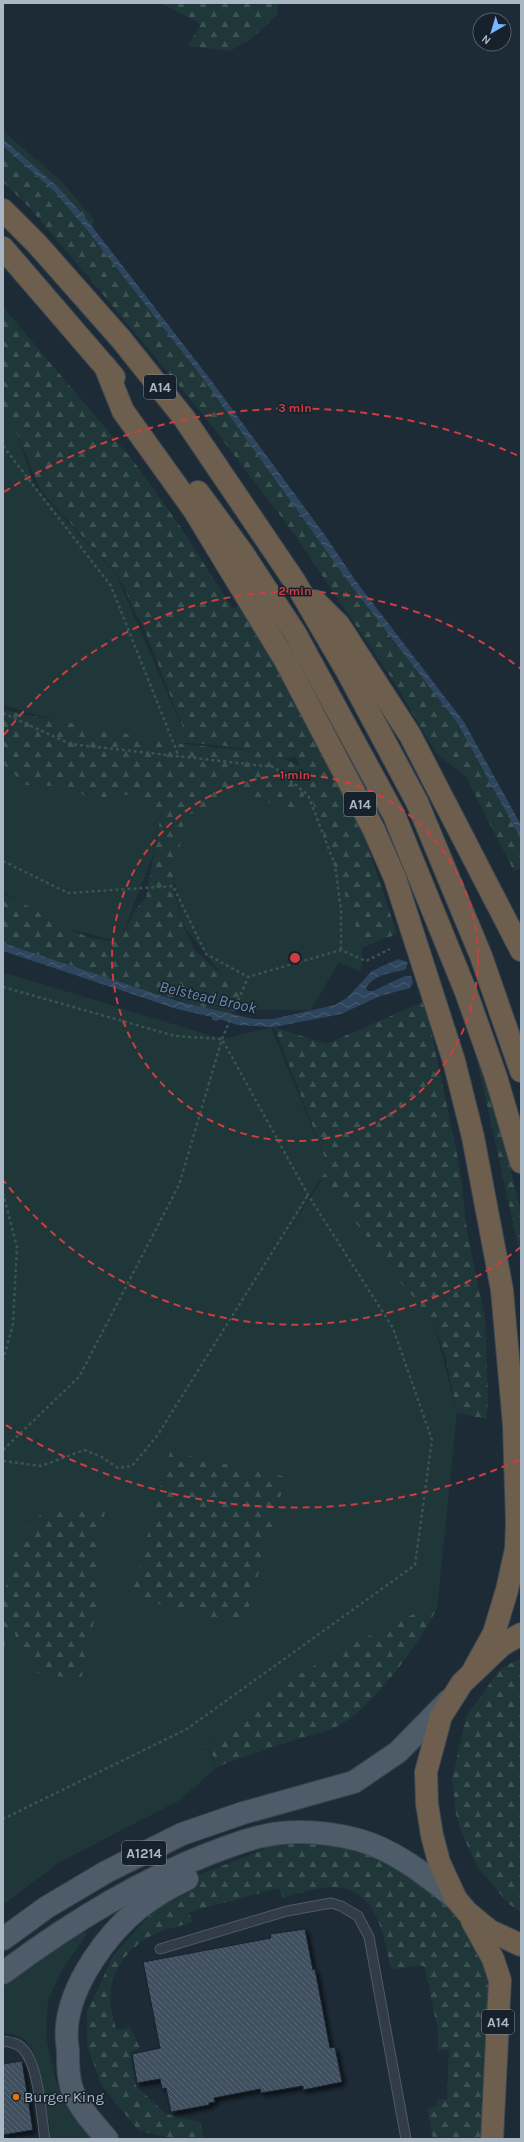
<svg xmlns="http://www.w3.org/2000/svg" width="524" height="2142" viewBox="0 0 524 2142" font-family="Karla,sans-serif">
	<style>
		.grass { fill: #1f3738; fill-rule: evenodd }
		.forest { fill: url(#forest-firs); fill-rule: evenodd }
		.water { fill: url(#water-waves) }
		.building { fill: url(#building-back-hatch); stroke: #19232e; filter: url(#shadow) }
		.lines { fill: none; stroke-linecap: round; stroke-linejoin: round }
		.lane-casing { stroke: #4e5a66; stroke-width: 11 }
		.primary-casing { stroke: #3a4551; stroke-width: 24 }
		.highway-casing { stroke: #3c4752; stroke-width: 24 }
		.path { stroke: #3a5353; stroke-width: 2.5; stroke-dasharray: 3 3; stroke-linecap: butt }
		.lane { stroke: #313c48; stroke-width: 9 }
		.primary { stroke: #4e5b68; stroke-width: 22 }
		.highway { stroke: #6e5e4d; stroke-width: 22 }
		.ring { fill: none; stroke: #cf3d40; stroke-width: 2; stroke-dasharray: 7 5 }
		.food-dot { fill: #e8710a; stroke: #17212c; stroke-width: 1.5 }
		.labels { text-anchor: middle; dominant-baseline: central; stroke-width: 3; stroke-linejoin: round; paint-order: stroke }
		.shield { fill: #17212c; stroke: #7e8a97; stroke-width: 1 }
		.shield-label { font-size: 14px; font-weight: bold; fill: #aab7c5 }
		.poi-label { font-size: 15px; fill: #aab7c5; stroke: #17212c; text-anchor: start }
		.water-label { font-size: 16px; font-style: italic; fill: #688bac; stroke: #17212c }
		.centre { fill: #cf3d40; stroke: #17212c; stroke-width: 2 }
		.ring-label { font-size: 12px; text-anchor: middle; font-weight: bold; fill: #cf3d40; stroke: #17212c; stroke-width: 3; stroke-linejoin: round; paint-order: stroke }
	</style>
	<defs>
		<pattern id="forest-firs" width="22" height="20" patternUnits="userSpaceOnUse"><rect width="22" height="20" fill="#1f3738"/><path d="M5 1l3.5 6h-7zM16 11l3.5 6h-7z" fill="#3d5253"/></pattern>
		<pattern id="water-waves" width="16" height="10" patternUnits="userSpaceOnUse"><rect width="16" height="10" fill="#2d465e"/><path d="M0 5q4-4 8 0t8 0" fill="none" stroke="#495e74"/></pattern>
		<pattern id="building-back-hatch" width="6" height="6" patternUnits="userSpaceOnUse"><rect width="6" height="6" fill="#405060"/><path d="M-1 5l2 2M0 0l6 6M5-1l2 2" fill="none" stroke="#596775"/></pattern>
		<filter id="shadow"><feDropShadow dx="3.5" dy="3.5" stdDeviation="2" flood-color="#0009"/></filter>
	</defs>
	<rect width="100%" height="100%" fill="#1d2b37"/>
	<!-- grass -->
	<g class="grass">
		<path d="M3,416L15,428L35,487L116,574L189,743L137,744L3,705Z"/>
		<path d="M3,764L26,785L74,787L89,800L134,794L161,814L153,855L123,933L117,941L65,928L3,892Z"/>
		<path d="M303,771L365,910L361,972L339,962L311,1010H234L223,976L182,924L174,879L184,816L236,791L283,808Z"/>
		<path d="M3,972L222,1039L271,1027L329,1168L433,1320L457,1413L437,1608L348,1646L205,1745L217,1767L180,1800L60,1862L3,1905ZM325,1172L326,1173L286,1235L320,1179Z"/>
		<path d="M85,1928L86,1936L63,1968L48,2000L46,2038L56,2081L76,2119L96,2139H49V2134L51,2133C48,2116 39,2056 30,2045C22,2036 15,2033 3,2033V1981Z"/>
	</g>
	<!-- forest -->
	<g class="forest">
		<path d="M161,3H278L277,15L251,39L230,51L188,46L201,24Z"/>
		<path d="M3,131L63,183L94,220L91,225L57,186L3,139Z"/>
		<path d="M3,146L54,191L87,230L201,376L350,584L458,724L521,839V868L514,871L466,777L437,754L394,682L295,535L205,417L91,280L28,206L3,182Z"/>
		<path d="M3,307L135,463L182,529L232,608L241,607L328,758L366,841L397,934L363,947L306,782L302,806L283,808L236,791L207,809L185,816L173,886L182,924L195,950L223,976L242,990L231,1014C154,995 79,967 3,943V894C41,909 74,942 117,941L123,933L136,909L146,898L161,814L134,794L89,800L74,787L26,785L3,764V710L174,743L261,752L218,745L189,743L143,626L132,607L126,591L116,573L41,491L15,429L3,416ZM277,756L287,759L295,756L300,766Z"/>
		<path d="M425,1001L460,1168L467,1232L485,1318L488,1399L486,1419L457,1413L445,1355L433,1320L395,1276L372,1243L320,1179L329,1168L274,1027L326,1044Z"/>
		<path d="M474,1046L494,1102L521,1212V1269L519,1250Z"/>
		<path d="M170,1452L286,1477L244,1625L131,1597Z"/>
		<path d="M107,1506L96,1543L101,1590L81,1680L33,1672L9,1622L3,1654V1604L14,1542L43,1512Z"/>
		<path d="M430,1606L437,1608C420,1643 371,1711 336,1727C322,1733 306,1736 292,1741C267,1749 242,1757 217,1767L213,1756L205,1746L295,1677L348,1646Z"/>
		<path d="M521,1658V1912L509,1904L478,1868L462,1834L456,1814L452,1780L466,1717L500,1669Z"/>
		<path d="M276,1841H344L429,1884L482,1944L490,1998L480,2139H433L427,2108L437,2106V2099H447L449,2050H438V2032L425,1967C414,1962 402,1972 391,1968C383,1933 377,1887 331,1887C315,1888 298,1894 283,1898L279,1888L189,1912L192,1922C181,1926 168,1928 157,1933C117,1951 100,1989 117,2030L130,2027L140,2048L130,2053L136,2086L166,2114L200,2122L204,2139H175L139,2131L101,2085L87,2044V2012L113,1956L158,1906L191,1878L265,1849Z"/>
	</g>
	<!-- water -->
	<g class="water">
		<path d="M3,139L57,186L84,216L210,379L327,538L355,580L464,722L521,825V839L458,724L350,584L201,376L87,230L54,191L3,146Z"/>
		<path d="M3,943L178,1001L253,1019H273L335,1005L348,997L372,971L398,959L408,962L405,970C391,973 374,974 366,988L368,991H373L405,976H411L413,982L410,988L380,996L341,1014L274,1027L238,1025L219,1019L218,1021L212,1020V1017L177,1009L3,951Z"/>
	</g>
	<!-- building -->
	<g class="building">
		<path d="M305,1929L313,1970L315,1969L330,2048L335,2047L342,2082L303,2090V2086L261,2093L260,2089L214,2098L215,2102L209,2103V2105L171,2112L166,2088L162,2089L160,2079L137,2083L132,2054L160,2048L143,1962L271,1938L270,1934Z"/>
		<path d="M22,2061L33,2130L3,2135V2064Z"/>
	</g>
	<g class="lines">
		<!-- lane casing -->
		<g class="lane-casing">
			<g id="lane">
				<path d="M160,1949L287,1911L331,1903L341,1906L358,1916L369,1937L406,2139"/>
				<path d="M3,2041C10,2042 18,2043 23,2049C39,2065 41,2116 45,2139"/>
			</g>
		</g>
		<!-- primary casing -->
		<g class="primary-casing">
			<g id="primary">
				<path d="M3,1939L47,1907L106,1872L182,1834L243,1813L354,1782L398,1752L448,1701"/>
				<path d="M3,1973C67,1925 136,1882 211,1853C228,1847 246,1839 263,1836C295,1829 328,1832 359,1840C395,1850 427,1876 456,1899"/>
				<path d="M107,2139C94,2124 81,2110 73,2092C68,2079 68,2065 68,2051C67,2043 66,2034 67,2026C71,1984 106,1935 138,1909C153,1897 170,1887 187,1879"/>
			</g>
		</g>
		<!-- highway casing -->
		<g class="highway-casing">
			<g id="highway">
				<path d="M3,210L37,244L121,339L184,418L295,582L348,673L417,802L481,956L521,1071"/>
				<path d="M3,248L114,377"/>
				<path d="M105,366L123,411L194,510L285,660L374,830L395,878L454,1061L473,1137L502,1290L514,1425L517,1523L516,1549L507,1590L494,1633L473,1671"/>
				<path d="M198,492L242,552L295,633L394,815L466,992L496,1077L521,1162"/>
				<path d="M315,601L339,625L410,735L521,950"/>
				<path d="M521,1634L502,1645L462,1683L441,1716L426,1772L427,1804L432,1835L439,1862L456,1899L467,1912L490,1931L521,1945"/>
				<path d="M472,1921L493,1959L500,1980L492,2139"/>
			</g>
		</g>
		<!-- path -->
		<g class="path">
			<path d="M3,446L111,586L179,757"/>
			<path d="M3,713L70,744L274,767L308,795L335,865L341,910V950"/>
			<path d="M3,861L68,893L173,886L206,954L248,977"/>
			<path d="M3,987L175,1036L222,1039L308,1195L393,1328L432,1440L415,1565L187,1729L3,1819"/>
			<path d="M3,1193L17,1247L13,1324L3,1361"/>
			<path d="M3,1450L79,1377L179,1185L222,1039L248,977L341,950L366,961L390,949"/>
			<path d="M3,1461L41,1466L84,1450L100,1456L118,1468L132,1466L157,1436L308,1195"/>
		</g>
		<!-- lane -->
		<use href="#lane" class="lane"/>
		<!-- primary -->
		<use href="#primary" class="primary"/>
		<!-- highway -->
		<use href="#highway" class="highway"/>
	</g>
	<!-- distance rings -->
	<g class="ring">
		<circle cx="295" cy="958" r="183"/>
		<path d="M521 1247A367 367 0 0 1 4 1181M4 735A367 367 0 0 1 521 669"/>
		<path d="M519 1460A550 550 0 0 1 4 1424M4 492A550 550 0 0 1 519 456"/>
	</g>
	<!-- markers -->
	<circle class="food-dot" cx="16" cy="2097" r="4"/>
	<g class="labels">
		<!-- shield labels -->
		<g class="shield">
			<rect x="144" y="375" width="32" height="24" rx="3"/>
			<rect x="344" y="792" width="32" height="24" rx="3"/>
			<rect x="122" y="1841" width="44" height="24" rx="3"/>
			<rect x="482" y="2010" width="32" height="24" rx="3"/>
		</g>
		<g class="shield-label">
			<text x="160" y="387">A14</text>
			<text x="360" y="804">A14</text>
			<text x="144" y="1853">A1214</text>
			<text x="498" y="2022">A14</text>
		</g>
		<!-- poi labels -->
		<g class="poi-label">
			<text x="24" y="2097">Burger King</text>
		</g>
		<!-- water labels -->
		<g class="water-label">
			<text transform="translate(208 997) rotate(13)">Belstead Brook</text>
		</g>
	</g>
	<circle cx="295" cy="958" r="6" class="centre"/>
	<g class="ring-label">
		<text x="295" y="412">3 min</text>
		<text x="295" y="595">2 min</text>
		<text x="295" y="779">1 min</text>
	</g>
	<!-- border -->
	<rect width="524" height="2142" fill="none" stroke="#aab7c5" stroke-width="8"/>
	<!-- north arrow -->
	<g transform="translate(492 32) rotate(218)"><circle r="19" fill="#17212c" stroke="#525d69"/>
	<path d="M0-3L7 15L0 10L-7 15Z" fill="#76b7ff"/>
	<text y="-6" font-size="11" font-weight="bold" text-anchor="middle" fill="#aab7c5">N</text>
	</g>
</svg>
